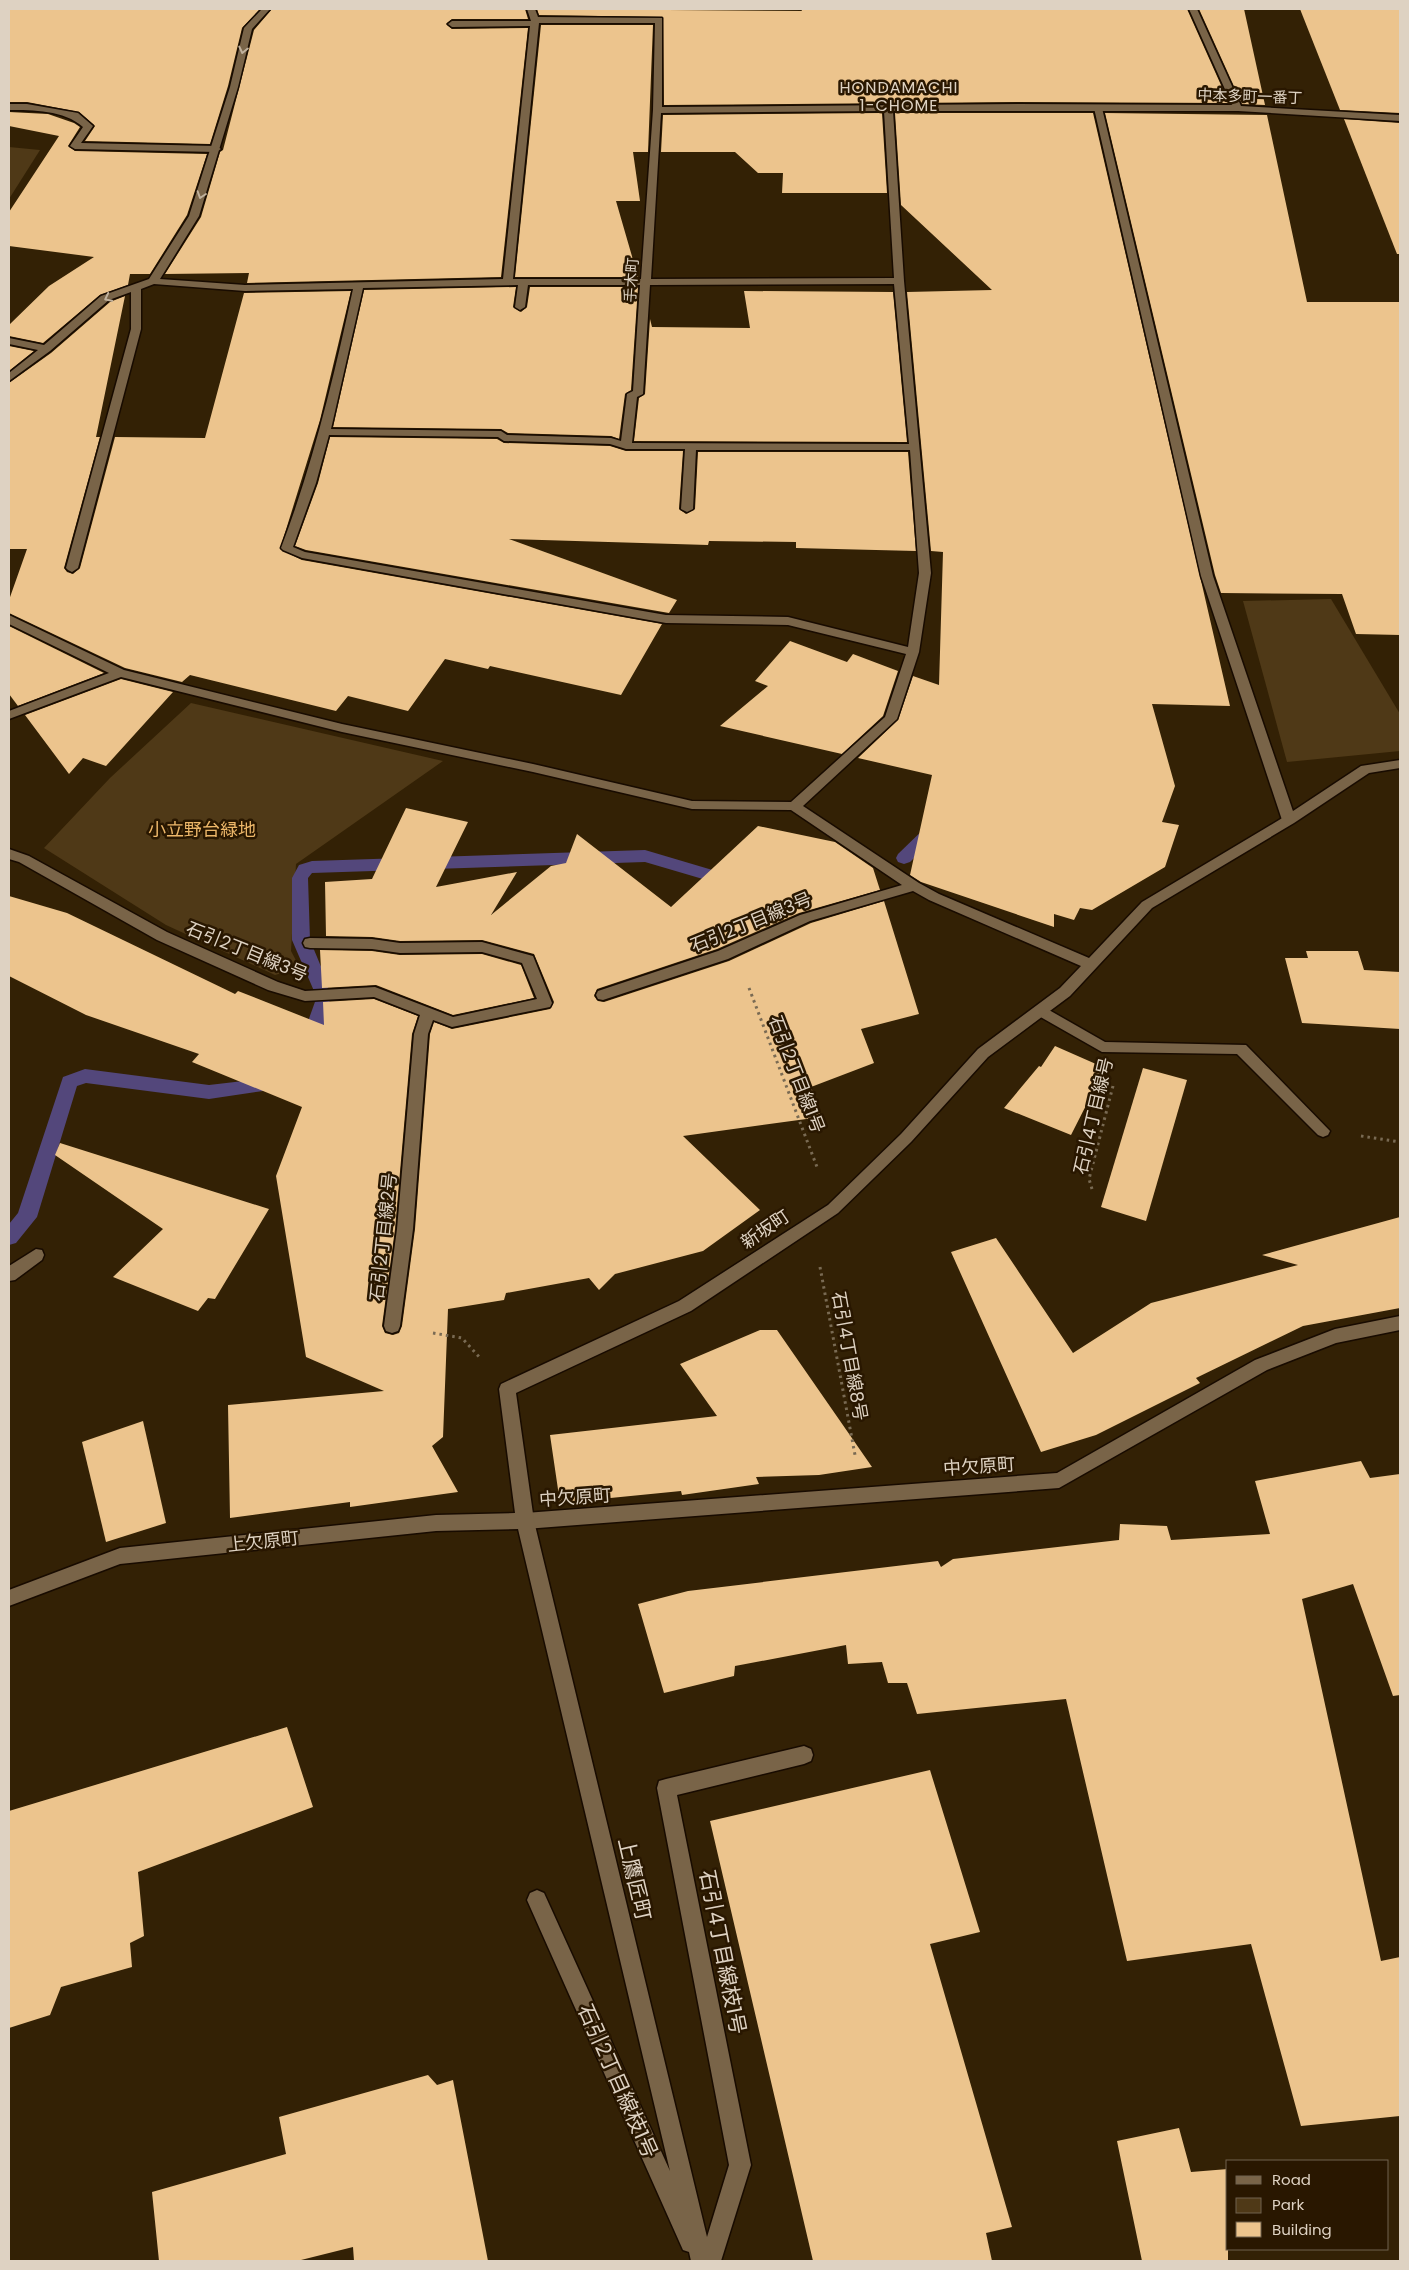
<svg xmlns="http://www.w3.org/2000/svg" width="1409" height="2270" viewBox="0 0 1409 2270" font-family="Poppins,'Noto Sans JP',sans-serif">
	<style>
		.green { fill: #4f3917 }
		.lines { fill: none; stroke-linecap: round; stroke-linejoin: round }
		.stream { fill: #53477b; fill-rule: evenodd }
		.building { fill: #ecc48d }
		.lane-casing { stroke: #180b00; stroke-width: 3 }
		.street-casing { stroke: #180b00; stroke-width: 3 }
		.path { stroke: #796a53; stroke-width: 3; stroke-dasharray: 2.5 4; stroke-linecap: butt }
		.lane { fill: #796448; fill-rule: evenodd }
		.street { fill: #796448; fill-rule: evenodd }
		.oneway { stroke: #c0b19d }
		.labels { text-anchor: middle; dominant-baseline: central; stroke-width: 5; stroke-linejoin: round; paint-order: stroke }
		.far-street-label { font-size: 15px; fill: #ded2c2; stroke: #291700 }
		.far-neighbourhood-label { font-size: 16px; letter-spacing: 1px; fill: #ded2c2; stroke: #291700 }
		.park-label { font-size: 18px; fill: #edb769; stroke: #291700 }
		.street-label { font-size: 18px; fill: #ded2c2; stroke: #291700 }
		.near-street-label { font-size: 21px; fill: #ded2c2; stroke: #291700 }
	</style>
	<rect width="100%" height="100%" fill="#332105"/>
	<!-- green -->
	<g class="green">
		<path d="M9,147L40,150L9,199Z"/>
		<path d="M1331,599L1400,714V751L1287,762L1243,601Z"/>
		<path d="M191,703L443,761L296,864L291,951L300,968L275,975L166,925L44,848L110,778Z"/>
	</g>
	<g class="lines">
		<!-- stream -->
		<g class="stream">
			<path d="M935,822L941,824L943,828L941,832L910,862L904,864L898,862L896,858L898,854L929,824Z"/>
			<path d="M645,850L736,877L738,881L736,885L730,887L645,862L312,873L308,878L310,940L329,986L326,991L320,992L314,991L292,940V878L299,865L312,861Z"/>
			<path d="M322,997L328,999L331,1004C326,1019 320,1053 299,1047L296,1042L306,1027L316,999Z"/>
			<path d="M273,1067L279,1069L282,1074L279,1079L263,1091L209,1099L86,1083L77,1086L37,1217L16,1243L9,1245V1224L18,1213L63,1077L85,1069L209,1085L252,1080Z"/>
		</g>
	</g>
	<!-- building -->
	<g class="building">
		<path d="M9,9H260L242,28L228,86L210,144L85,141L95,126L79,112L27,102H9Z"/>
		<path d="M272,9H525L528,19H452L446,24L452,29L528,28L501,277L247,283L249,273L165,274L201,217L220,152L223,150L254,30Z"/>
		<path d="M537,9L802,11L801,9H1187L1229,103L1017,102L664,105L663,17L539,15Z"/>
		<path d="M1199,9H1244L1265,105L1242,104Z"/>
		<path d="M1300,9L1400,10V113L1340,110Z"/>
		<path d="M541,25H653L648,152H633L640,201H616L638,277H515Z"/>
		<path d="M9,112L48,114L74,123L80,127L68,146L75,151L207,154L187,215L150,274H130L128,285L100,295L43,343L9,336V325L49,286L94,257L9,246V212L59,136L9,126Z"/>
		<path d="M882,113L887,193H782L783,173H758L735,152H661L663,115Z"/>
		<path d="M895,113H1093L1230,706L1152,704L1175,786L1162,822L1179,825L1165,867L1092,910L1080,908L1074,920L1054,914V927L921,882L910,875L932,775L858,758L898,720L913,676L939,685L943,552L931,551L907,292L992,290L901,205Z"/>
		<path d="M1105,113L1267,115L1307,302H1400V635L1356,634L1342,594L1221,593L1215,575Z"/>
		<path d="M1344,119L1400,123V254H1397Z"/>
		<path d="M516,287L513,307L521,312L527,307L530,287H638L631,390L625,394L619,439L611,436L508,433L501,429L333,427L364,290Z"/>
		<path d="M351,291L320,420L280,549L302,560L662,624L621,695L490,666L488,669L445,659L408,711L348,696L336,711L190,675L182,682L125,668L9,613V600L27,549H9V383L51,353L110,302L125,296L96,437H100L64,568L67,572L73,574L80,568L115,437L205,438L244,293Z"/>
		<path d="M744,291L893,292L907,442L634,441L639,398L645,394L650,319L652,327L750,328Z"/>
		<path d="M9,346L34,351L9,371Z"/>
		<path d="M330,437L497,439L504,443L610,446L626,451H683L679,509L686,514L695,509L698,452H908L916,551L796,548V542L709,541L708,545L509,539L677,600L669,613L306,550L295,546L318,483Z"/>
		<path d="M9,626L104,673L18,706L9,694Z"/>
		<path d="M790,641L847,662L853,654L898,671L883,716L842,754L720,726L768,686L755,681Z"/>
		<path d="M121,679L173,692L106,766L83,758L69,774L25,715Z"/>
		<path d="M406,808L468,822L436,887L517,872L491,915L551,866L566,863L577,834L671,907L758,826L835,842L873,868L880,890L799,913L717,949L597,989L594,996L598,1001L604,1002L729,961L811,923L884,901L919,1014L861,1029L874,1063L811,1087L821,1117L683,1136L760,1210L703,1251L615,1274L599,1290L589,1278L506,1293L504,1300L448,1309L443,1437L432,1446L458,1492L350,1507V1502L230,1518L228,1405L384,1391L306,1357L276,1176L302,1107L192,1062L199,1054L86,1015L9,976V896L67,913L235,994L238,991L324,1025L323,1002L374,999L418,1016L412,1034L395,1229L382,1326L385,1333L393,1335L399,1333L402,1326L415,1229L430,1034L434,1022L452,1029L550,1009L554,1002L534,954L482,940L400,941L372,937L326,936L325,882L372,879Z"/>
		<path d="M320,950L372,951L400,955L482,954L521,965L534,998L453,1015L376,985L322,988Z"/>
		<path d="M1306,951H1358L1364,970L1400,972V1029L1302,1023L1285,958H1308Z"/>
		<path d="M1055,1046L1105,1068L1071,1135L1004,1108L1039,1066L1041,1067Z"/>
		<path d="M1143,1068L1187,1080L1146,1221L1101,1207Z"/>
		<path d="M60,1143L269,1209L215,1299L208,1298L198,1311L113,1277L163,1229L55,1155Z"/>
		<path d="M1400,1217V1308L1303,1326L1196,1378L1200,1383L1096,1435L1041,1452L951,1252L996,1238L1073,1353L1151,1303L1298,1265L1262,1255Z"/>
		<path d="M760,1330H777L872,1467L819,1475L756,1477L759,1484L682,1495L681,1491L560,1503L550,1435L717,1416L680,1364Z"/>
		<path d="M143,1421L166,1523L106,1542L82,1442Z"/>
		<path d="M1361,1461L1370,1478L1400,1474V1695L1393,1696L1353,1584L1302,1599L1381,1961L1400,1957V2116L1301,2126L1251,1944L1127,1961L1066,1699L917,1714L907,1683H888L882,1662L848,1664L846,1645L735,1666L734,1676L664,1693L638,1604L688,1591L938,1561L941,1567L953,1559L1119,1540L1120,1524L1167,1526L1171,1540L1270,1534L1255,1481Z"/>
		<path d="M287,1727L313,1807L138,1872L144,1936L130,1943L132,1967L61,1987L50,2015L9,2028V1811Z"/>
		<path d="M930,1770L980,1932L930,1944L1012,2227L986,2233L992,2261H813L710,1821Z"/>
		<path d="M428,2075L437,2085L453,2080L488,2261H354L353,2247L297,2261H159L152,2192L286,2154L279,2117Z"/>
		<path d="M1179,2128L1191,2172L1228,2169V2261H1142L1117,2141Z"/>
	</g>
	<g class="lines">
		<!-- lane casing -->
		<g class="lane-casing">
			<g id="lane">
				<path d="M9,104H27L78,113L93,126L81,143L216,146L221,149L216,152L75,149L70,146L83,127C64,110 33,110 9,110Z"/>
				<path d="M1098,105L1102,108L1213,576L1296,820L1289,824L1282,820L1201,576L1094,108Z"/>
				<path d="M1042,1006L1105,1042L1246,1045L1330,1131L1328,1135L1323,1137L1318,1135L1237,1054L1102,1052L1037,1015L1035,1011L1037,1007Z"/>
				<path d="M1400,1316V1330L1336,1343L1267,1370L1059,1488L525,1529L519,1526L516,1521L519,1516L525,1513L1057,1473L1255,1360L1335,1329Z"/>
			</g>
		</g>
		<!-- street casing -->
		<g class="street-casing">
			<g id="street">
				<path d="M262,9H270L252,29L238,87L199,216L160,279L245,285L503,279L530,26L452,27L448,24L452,21H531L527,9H535L538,17L662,18V107L1017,104L1232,105L1189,9H1197L1241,106L1400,115V121L1238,111H893L904,281L931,573L919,652L897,719L803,806L919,883L939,894L1089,958L1142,902L1284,817L1361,766L1400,760V768L1369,773L1294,823L1152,908L1070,996L988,1057L911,1142L838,1213L691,1311L516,1393L534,1521L707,2237L729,2165L657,1788L659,1781L666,1779L804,1746L811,1749L813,1755L811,1761L804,1764L677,1795L751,2165L721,2261H691L689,2252L683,2250L527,1900L530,1893L537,1890L544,1893L670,2171L518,1529L436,1531L120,1564L9,1606V1590L120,1548L436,1515L515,1513L499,1389L501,1384L679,1301L828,1205L901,1134L978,1049L1060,988L1081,966L929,900L913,891L810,921L728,959L603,1000L598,999L596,995L598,991L718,951L800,915L902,885L791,810L692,809L533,772L342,732L121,677L9,719V711L109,673L9,624V615L124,670L342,724L533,764L692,801L791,802L885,717L906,654L788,625L666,623L302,558L283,550L281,548C313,464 334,377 353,289L245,291L154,284L141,289V329L78,568L72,572L68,570L66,568L131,329V292L109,300L50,351L9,381V373L38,350L9,344V338L44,345L101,296L149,279L189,216L230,87L244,28ZM539,23H655L653,110L641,279H513ZM884,111L894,278L651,279L661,113ZM894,284L909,444L632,443L637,397L643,394L650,285ZM518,285L515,307L520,310L525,307L528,285H640L633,391L627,394L621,441L611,438L507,435L501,431L331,429L363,288ZM329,435L498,437L504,441L610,444L626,449H685L681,509L687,512L693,509L696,450H910L919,573L908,647L788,617L666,615L305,552L293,547L316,483Z"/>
				<path d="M9,849L29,856L167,932L278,982L305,991L375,987L453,1017L537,999L522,963L482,952L400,953L372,949L310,948L305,947L303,943L305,939L310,938L372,939L400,943L482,942L533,956L552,1003L550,1007L452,1027L433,1020L428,1034L413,1229L400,1326L398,1331L392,1333L386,1331L384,1326L397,1229L414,1034L420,1015L374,997L305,1001L268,990L157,940L19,862L9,859Z"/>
				<path d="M36,1249L42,1250L44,1255L42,1260L15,1280L9,1281V1266Z"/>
			</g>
		</g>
		<!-- path -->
		<g class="path">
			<path d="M749,988L817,1167"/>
			<path d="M1361,1136L1400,1142"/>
			<path d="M1092,1189L1089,1179L1113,1086"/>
			<path d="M820,1267L855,1455"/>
			<path d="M433,1333L462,1338L481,1359"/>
		</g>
		<!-- lane -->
		<use href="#lane" class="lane"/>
		<!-- street -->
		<use href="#street" class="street"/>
	</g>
	<!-- one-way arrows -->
	<defs><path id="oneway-chevron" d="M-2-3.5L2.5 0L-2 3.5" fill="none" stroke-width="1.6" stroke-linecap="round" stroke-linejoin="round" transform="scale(1.25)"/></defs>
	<g class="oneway">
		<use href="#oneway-chevron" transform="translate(243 50) rotate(103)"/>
		<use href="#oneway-chevron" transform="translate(201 195) rotate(108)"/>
		<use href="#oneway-chevron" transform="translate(108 298) rotate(153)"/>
	</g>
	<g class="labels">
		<!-- far-street labels -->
		<g class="far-street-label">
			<text transform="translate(1250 96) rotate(2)">中本多町一番丁</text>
			<text transform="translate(631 280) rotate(-86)">手木町</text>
		</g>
		<!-- far-neighbourhood labels -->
		<g class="far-neighbourhood-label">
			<text x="899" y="87">HONDAMACHI<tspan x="899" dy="18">1-CHOME</tspan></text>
		</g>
		<!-- park labels -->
		<g class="park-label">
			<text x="202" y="829">小立野台緑地</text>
		</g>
		<!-- street labels -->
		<g class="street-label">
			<text transform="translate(751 922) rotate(-22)">石引2丁目線3号</text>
			<text transform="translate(247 951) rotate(22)">石引2丁目線3号</text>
			<text transform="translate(797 1074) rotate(69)">石引2丁目線1号</text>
			<text transform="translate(1093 1116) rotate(-77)">石引4丁目線号</text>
			<text transform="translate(765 1229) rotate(-34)">新坂町</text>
			<text transform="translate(383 1237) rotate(-84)">石引2丁目線2号</text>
			<text transform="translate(850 1356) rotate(80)">石引4丁目線8号</text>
			<text transform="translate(979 1466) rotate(-4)">中欠原町</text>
			<text transform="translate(575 1497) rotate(-4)">中欠原町</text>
			<text transform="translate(263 1541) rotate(-6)">上欠原町</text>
		</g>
		<!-- near-street labels -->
		<g class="near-street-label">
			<text transform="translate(635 1879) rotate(77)">上鷹匠町</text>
			<text transform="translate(723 1952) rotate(79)">石引4丁目線枝1号</text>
			<text transform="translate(618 2081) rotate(66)">石引2丁目線枝1号</text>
		</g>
	</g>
	<!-- border -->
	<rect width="1409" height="2270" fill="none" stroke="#ded2c2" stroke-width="20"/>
	<!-- legend -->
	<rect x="1226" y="2160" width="162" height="90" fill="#291700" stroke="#71624e"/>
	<rect x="1236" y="2176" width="25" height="8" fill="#796448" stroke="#71624e"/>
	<text x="1272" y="2185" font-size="15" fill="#ded2c2">Road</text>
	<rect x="1236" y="2198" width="25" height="15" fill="#4f3917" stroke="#71624e"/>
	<text x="1272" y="2210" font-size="15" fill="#ded2c2">Park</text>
	<rect x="1236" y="2222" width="25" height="15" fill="#ecc48d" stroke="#71624e"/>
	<text x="1272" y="2235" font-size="15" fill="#ded2c2">Building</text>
</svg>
